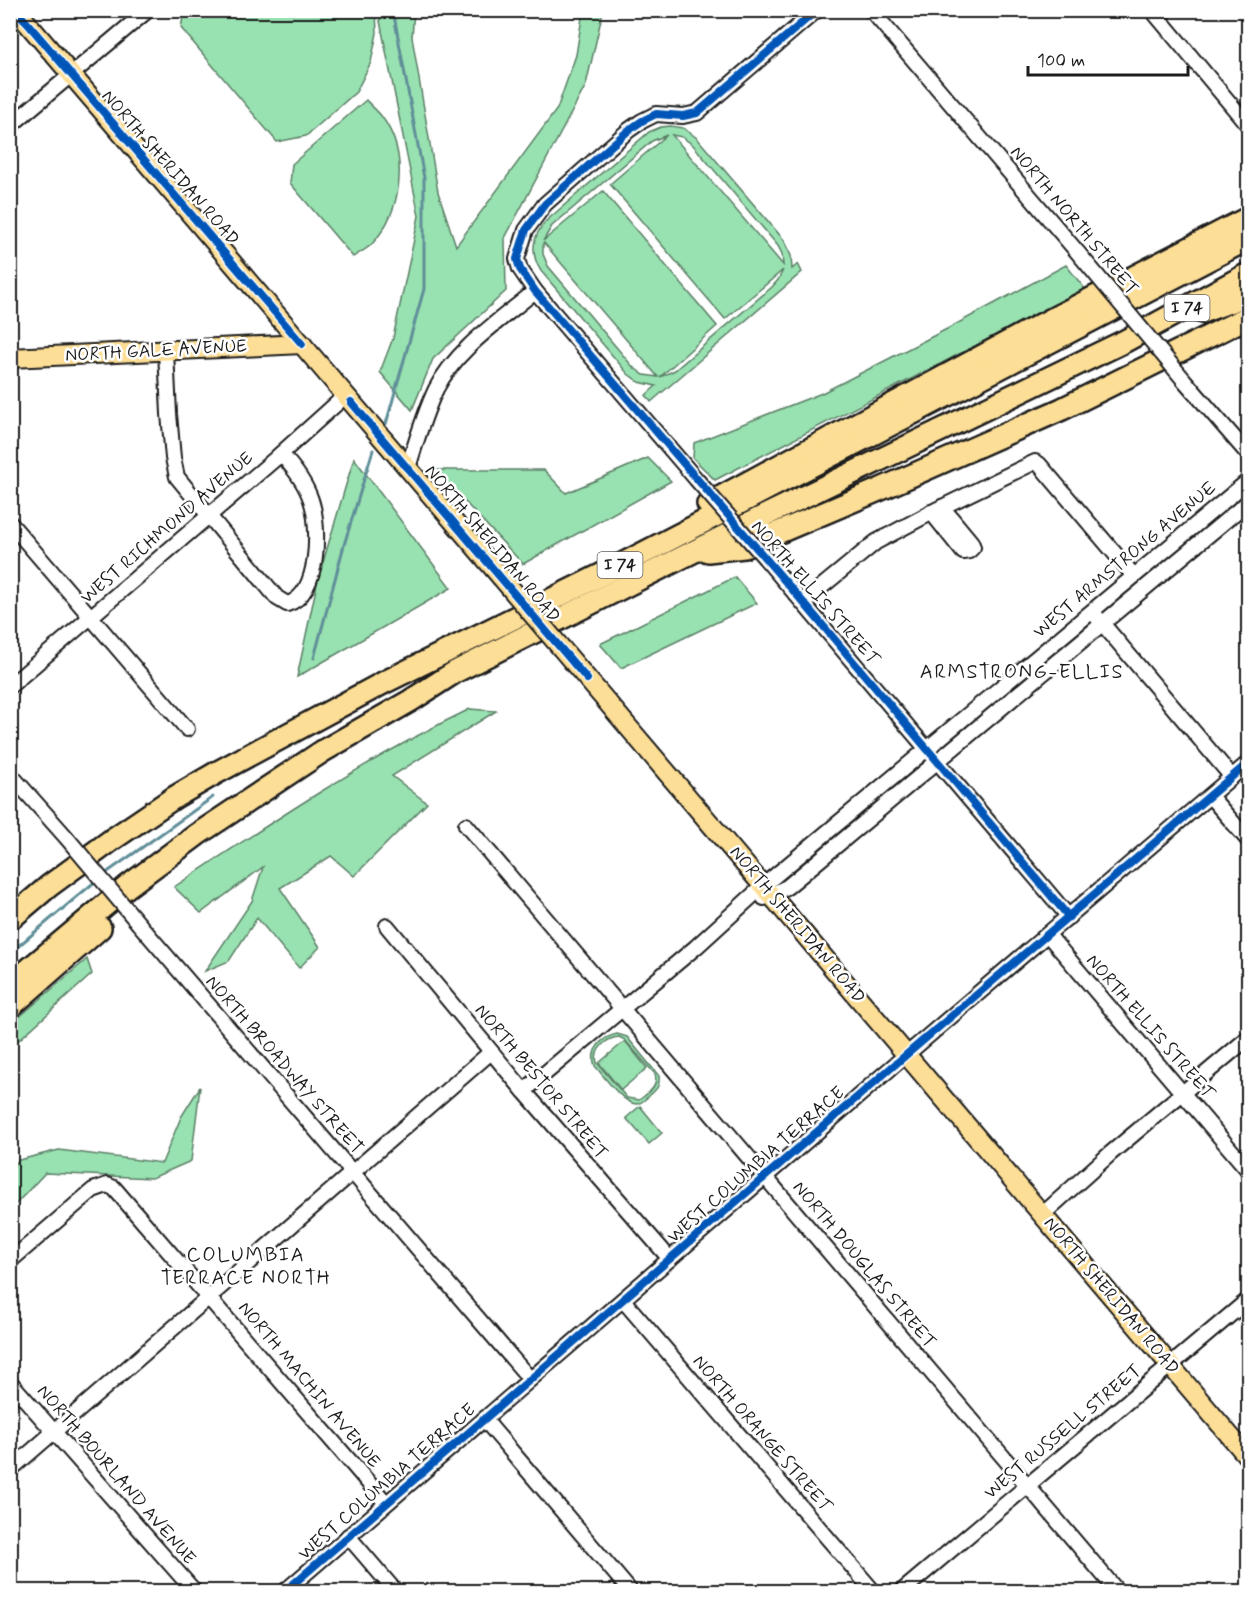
<svg xmlns="http://www.w3.org/2000/svg" width="1259" height="1602" viewBox="0 0 1259 1602" font-family="Mynerve,sans-serif">
	<style>
		.green { fill: #98e1b0; stroke: #5a7e66; stroke-width: 1.5; fill-rule: evenodd }
		.lines { fill: none; stroke-linecap: round; stroke-linejoin: round }
		.stream { stroke: #608f99; stroke-width: 3 }
		.minor-casing { stroke: #1c1c1c; stroke-width: 18 }
		.major-casing { stroke: #1c1c1c; stroke-width: 22 }
		.highway-casing { stroke: #1c1c1c; stroke-width: 26 }
		.minor { stroke: #fff; stroke-width: 14 }
		.major { stroke: #fdde96; stroke-width: 18 }
		.highway { stroke: #fdde96; stroke-width: 21 }
		.minor-bridge-casing { stroke: #1c1c1c; stroke-width: 18; stroke-linecap: butt }
		.major-bridge-casing { stroke: #1c1c1c; stroke-width: 22; stroke-linecap: butt }
		.minor-bridge { stroke: #fff; stroke-width: 14 }
		.major-bridge { stroke: #fdde96; stroke-width: 18 }
		.cycleway-casing { stroke: #fff; stroke-width: 11 }
		.cycleway { stroke: #0057b8; stroke-width: 8 }
		.labels { text-anchor: middle; dominant-baseline: central; stroke-width: 5; stroke-linejoin: round; paint-order: stroke }
		.shield { fill: #fff; stroke: #606060; stroke-width: 1.5 }
		.shield-label { font-size: 16px; font-weight: bold; fill: #1c1c1c }
		.street-label { font-size: 18px; fill: #1c1c1c; stroke: #fff }
		.neighbourhood-label { font-size: 20px; letter-spacing: 1.5px; fill: #1c1c1c; stroke: #fff }
	</style>
	<rect width="100%" height="100%" fill="#fff"/>
	<filter id="ink" filterUnits="userSpaceOnUse"><feTurbulence type="fractalNoise" baseFrequency=".0167" numOctaves="2"/><feDisplacementMap in="SourceGraphic" scale="12" xChannelSelector="R" yChannelSelector="G"/><feConvolveMatrix kernelMatrix="1 2 1 2 8 2 1 2 1" color-interpolation-filters="sRGB"/></filter>
	<g filter="url(#ink)">
		<!-- green -->
		<g class="green">
			<path d="M376,11L377,33L371,62L356,92L306,136L277,142L181,28L184,11Z"/>
			<path d="M378,11H414L412,37L438,192L456,246L557,109L576,55L583,11H603L586,85L505,238L506,291L433,359L412,410L380,372L393,338L419,216Z"/>
			<path d="M366,100C371,106 378,111 382,117C410,155 402,211 372,244C367,249 359,253 353,257L290,183L292,164Z"/>
			<path d="M670,126L683,128L697,138L784,240L791,256L792,269L798,264L802,272L651,402L646,395L656,386L639,382L628,374L541,271C530,254 532,236 546,221L649,132L661,127ZM667,135L610,184L725,319L783,270L778,280L772,287L675,370L660,377L717,326L603,191L543,241L552,226L652,141ZM672,135L682,137L693,145L778,246L782,254L783,265ZM543,243H544L658,377L644,375L633,367L548,266L543,254Z"/>
			<path d="M1066,265L1085,289L715,480L693,458L694,443L822,393L947,329Z"/>
			<path d="M354,458L451,588L297,677L318,579Z"/>
			<path d="M648,458L671,481L523,564L435,470H544L566,493Z"/>
			<path d="M735,577L757,603L621,668L600,644Z"/>
			<path d="M470,709L496,711L392,776L427,803L354,876L331,856L280,888L320,947L299,968L257,918L229,961L205,971L252,901L263,867L201,913L174,887C270,823 366,759 470,709Z"/>
			<path d="M87,959L92,974L11,1047V1024Z"/>
			<path d="M617,1034L627,1037L659,1076C660,1086 657,1089 649,1096C645,1099 642,1103 637,1104C624,1105 603,1075 595,1066C589,1050 602,1037 617,1034ZM619,1037L625,1040L655,1074C659,1087 648,1093 639,1100L627,1098L597,1063C593,1050 606,1038 619,1037Z"/>
			<path d="M625,1041L647,1068L621,1090L599,1063Z"/>
			<path d="M200,1087L191,1161L152,1178L45,1173L11,1209V1167L19,1160L59,1150L162,1163L181,1117Z"/>
			<path d="M640,1106L662,1133L649,1144L626,1118Z"/>
		</g>
		<g class="lines">
			<!-- stream -->
			<g class="stream">
				<path d="M386,424L424,289V178L393,10"/>
				<path d="M314,658L344,545L373,450"/>
				<path d="M102,876L213,797"/>
				<path d="M10,953L97,880"/>
			</g>
			<!-- minor casing -->
			<g class="minor-casing">
				<g id="minor">
					<path d="M871,10L1079,254"/>
					<path d="M1152,10L1248,125"/>
					<path d="M10,126L148,10"/>
					<path d="M166,351L169,414L173,458L177,477L277,598L287,604C320,595 320,526 311,500C305,482 294,468 281,454"/>
					<path d="M1184,380L1248,454"/>
					<path d="M408,468C416,442 424,414 436,389C457,348 501,320 535,291"/>
					<path d="M696,479L535,291L520,269L517,259L526,230L545,204L629,130L642,121L656,114L683,116L697,113L817,10"/>
					<path d="M931,512L963,552L969,551L973,547L971,542L942,507"/>
					<path d="M10,523L187,729"/>
					<path d="M765,558L1069,917"/>
					<path d="M803,602L876,542L938,509L1035,462L1039,464L1134,576"/>
					<path d="M1096,616L1232,777"/>
					<path d="M10,686L275,459L345,396"/>
					<path d="M10,774L66,837"/>
					<path d="M1210,796L1248,840"/>
					<path d="M466,825L1118,1592"/>
					<path d="M764,898L787,887L1248,502"/>
					<path d="M139,924L530,1379"/>
					<path d="M387,926L524,1091L670,1259"/>
					<path d="M1048,935L1248,1170"/>
					<path d="M524,1091L696,947L764,885L1248,481"/>
					<path d="M1042,1215L1111,1153L1248,1038"/>
					<path d="M10,1261L93,1190L107,1185L114,1188L386,1503"/>
					<path d="M623,1300L874,1592"/>
					<path d="M10,1382L195,1592"/>
					<path d="M484,1419L631,1592"/>
					<path d="M10,1470L491,1052"/>
					<path d="M348,1536L396,1592"/>
					<path d="M284,1592L906,1055L1248,763"/>
					<path d="M901,1592L1248,1300"/>
				</g>
			</g>
			<!-- major casing -->
			<g class="major-casing">
				<g id="major">
					<path d="M16,10L501,577"/>
					<path d="M10,358L302,344"/>
					<path d="M562,649L1248,1457"/>
				</g>
			</g>
			<!-- highway casing -->
			<g class="highway-casing">
				<g id="highway">
					<path d="M1202,312L1248,295"/>
					<path d="M708,504L1025,333L1248,218"/>
					<path d="M708,551L744,547L881,489L1062,409L1248,317"/>
					<path d="M10,919L49,886L113,839L175,797L216,773L383,683L609,571L1248,239"/>
					<path d="M10,985L128,886L198,834L323,751L410,701L455,672L768,514L1125,341L1248,274"/>
					<path d="M10,1007L100,928"/>
				</g>
			</g>
			<!-- minor -->
			<use href="#minor" class="minor"/>
			<!-- major -->
			<use href="#major" class="major"/>
			<!-- highway -->
			<use href="#highway" class="highway"/>
			<!-- minor-bridge casing -->
			<g class="minor-bridge-casing">
				<g id="minor-bridge">
					<path d="M1079,254L1184,380"/>
					<path d="M696,479L765,558"/>
					<path d="M66,837L139,924"/>
				</g>
			</g>
			<!-- major-bridge casing -->
			<g class="major-bridge-casing">
				<path id="major-bridge" d="M501,577L562,649"/>
			</g>
			<!-- minor-bridge -->
			<use href="#minor-bridge" class="minor-bridge"/>
			<!-- major-bridge -->
			<use href="#major-bridge" class="major-bridge"/>
			<!-- cycleway casing -->
			<g class="cycleway-casing">
				<g id="cycleway">
					<path d="M16,10L302,344"/>
					<path d="M817,10L697,113L683,116L656,114L642,121L629,130L545,204L526,230L517,259L520,269L535,291L803,602L1069,917"/>
					<path d="M351,402L587,679"/>
					<path d="M284,1592L906,1055L1248,763"/>
				</g>
			</g>
			<!-- cycleway -->
			<use href="#cycleway" class="cycleway"/>
		</g>
	</g>
	<g class="labels">
		<!-- shield labels -->
		<g class="shield">
			<rect x="1164.5" y="295" width="45" height="26" rx="4.5"/>
			<rect x="597.5" y="552" width="45" height="26" rx="4.5"/>
		</g>
		<g class="shield-label">
			<text x="1187" y="308">I 74</text>
			<text x="620" y="565">I 74</text>
		</g>
		<!-- street labels -->
		<g class="street-label">
			<text transform="translate(170 168) rotate(49)">NORTH SHERIDAN ROAD</text>
			<text transform="translate(1074 221) rotate(50)">NORTH NORTH STREET</text>
			<text transform="translate(156 351) rotate(-3)">NORTH GALE AVENUE</text>
			<text transform="translate(167 528) rotate(-41)">WEST RICHMOND AVENUE</text>
			<text transform="translate(492 544) rotate(50)">NORTH SHERIDAN ROAD</text>
			<text transform="translate(1125 560) rotate(-40)">WEST ARMSTRONG AVENUE</text>
			<text transform="translate(815 593) rotate(49)">NORTH ELLIS STREET</text>
			<text transform="translate(797 925) rotate(50)">NORTH SHERIDAN ROAD</text>
			<text transform="translate(1150 1027) rotate(49)">NORTH ELLIS STREET</text>
			<text transform="translate(284 1065) rotate(49)">NORTH BROADWAY STREET</text>
			<text transform="translate(541 1082) rotate(50)">NORTH BESTOR STREET</text>
			<text transform="translate(756 1165) rotate(-41)">WEST COLUMBIA TERRACE</text>
			<text transform="translate(864 1265) rotate(50)">NORTH DOUGLAS STREET</text>
			<text transform="translate(1111 1296) rotate(50)">NORTH SHERIDAN ROAD</text>
			<text transform="translate(309 1385) rotate(50)">NORTH MACHIN AVENUE</text>
			<text transform="translate(1063 1432) rotate(-40)">WEST RUSSELL STREET</text>
			<text transform="translate(762 1434) rotate(49)">NORTH ORANGE STREET</text>
			<text transform="translate(116 1475) rotate(49)">NORTH BOURLAND AVENUE</text>
			<text transform="translate(387 1482) rotate(-41)">WEST COLUMBIA TERRACE</text>
		</g>
		<!-- neighbourhood labels -->
		<g class="neighbourhood-label">
			<text x="1022" y="672">ARMSTRONG-ELLIS</text>
			<text x="246" y="1255">COLUMBIA<tspan x="246" dy="23">TERRACE NORTH</tspan></text>
		</g>
	</g>
	<!-- margin -->
	<rect width="1259" height="1602" fill="none" stroke="#fff" stroke-width="36"/>
	<rect x="18" y="18" width="1223" height="1566" fill="none" stroke="#1c1c1c" stroke-width="2" filter="url(#ink)"/>
	<!-- scale -->
	<path d="M1028 66v9h160v-9" fill="none" stroke="#1c1c1c" stroke-width="3"/>
	<text x="1037" y="66" font-size="18" fill="#1c1c1c" stroke="#ffffff" stroke-width="4.5" paint-order="stroke">100 m</text>
</svg>
